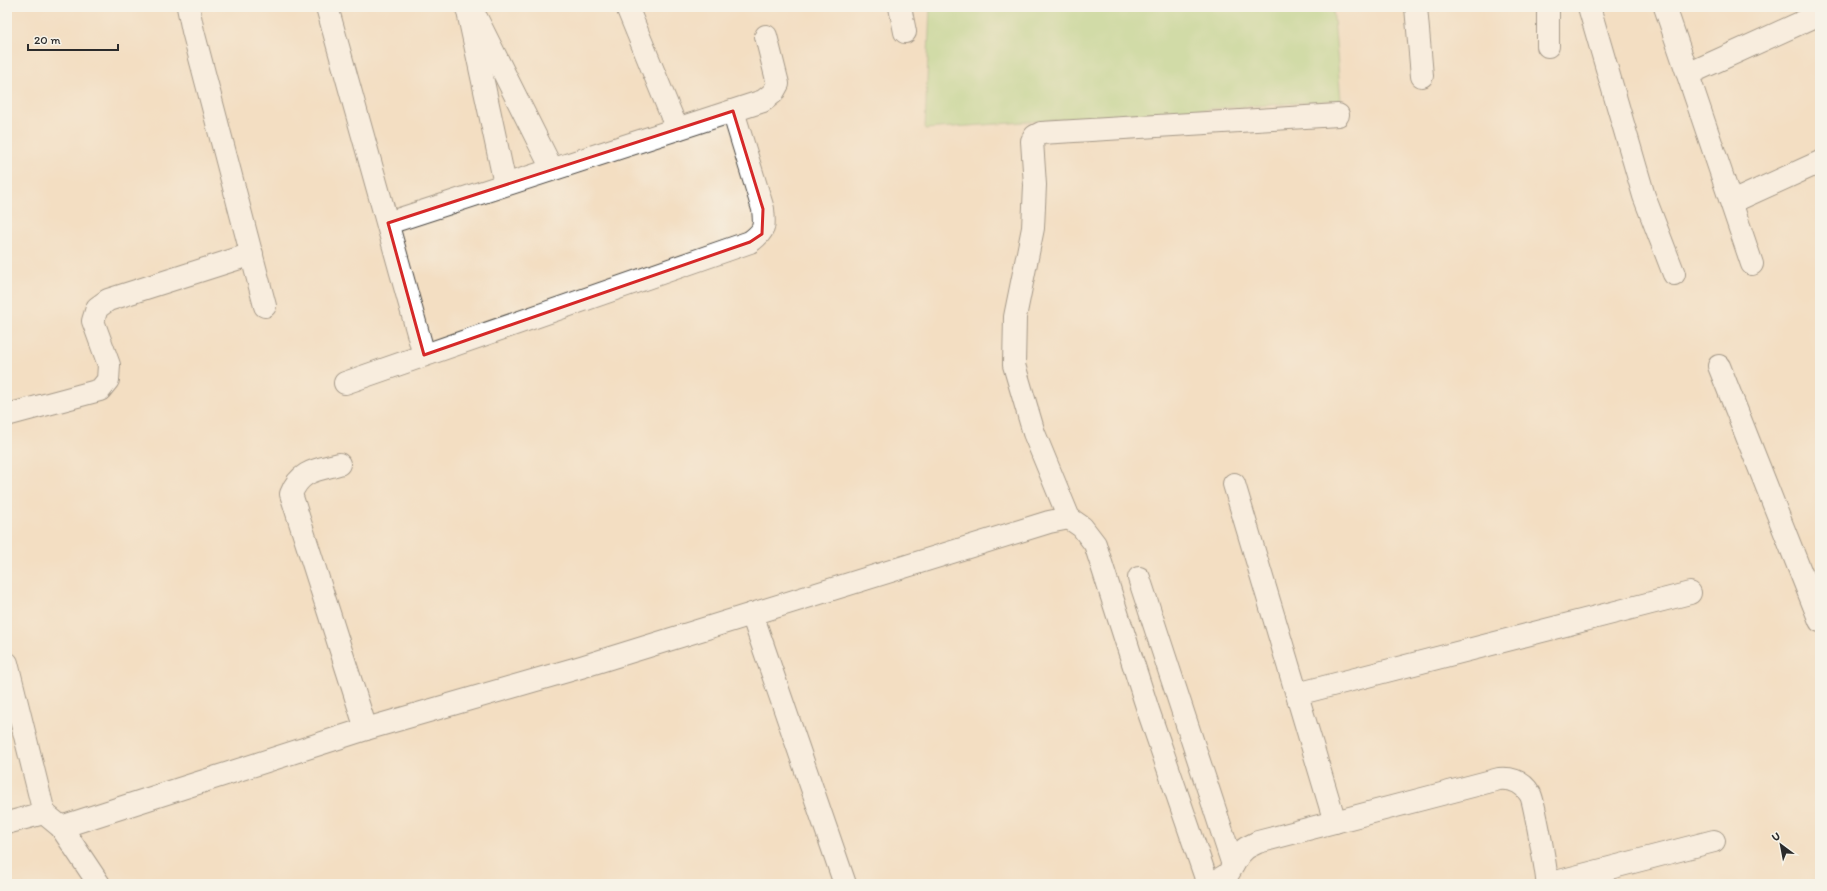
<svg xmlns="http://www.w3.org/2000/svg" width="1827" height="891" viewBox="0 0 1827 891" font-family="Itim,sans-serif">
	<style>
		.green { fill: #a9d785; stroke: #6a8158 }
		.lines { fill: none; stroke-linecap: round; stroke-linejoin: round }
		.minor-casing { stroke: #494642; stroke-width: 24 }
		.minor { stroke: #fff; stroke-width: 22 }
		.marked { fill: none; stroke: #d62828; stroke-width: 3; stroke-linejoin: round }
	</style>
	<rect width="100%" height="100%" fill="#f7f3e8"/>
	<filter id="ink" filterUnits="userSpaceOnUse"><feTurbulence type="fractalNoise" baseFrequency=".025" numOctaves="2"/><feDisplacementMap in="SourceGraphic" scale="8" xChannelSelector="R" yChannelSelector="G"/><feConvolveMatrix kernelMatrix="1 2 1 2 8 2 1 2 1" color-interpolation-filters="sRGB"/></filter>
	<filter id="wash" filterUnits="userSpaceOnUse"><feTurbulence type="fractalNoise" baseFrequency=".012" numOctaves="4" result="noise"/><feDisplacementMap in="SourceGraphic" scale="16" xChannelSelector="R" yChannelSelector="G"/><feGaussianBlur stdDeviation="0.9" result="paint"/><feColorMatrix in="noise" values="0 0 0 0 0 0 0 0 0 0 0 0 0 0 0 0 0 1.4 0 .05"/><feComposite in="paint" operator="in"/></filter>
	<g filter="url(#wash)">
		<rect width="100%" height="100%" fill="#f3dec2"/>
		<!-- green -->
		<path class="green" d="M930,7H1333L1341,100L925,129Z"/>
	</g>
	<g filter="url(#ink)">
		<g class="lines">
			<!-- minor casing -->
			<g class="minor-casing">
				<g id="minor">
					<path d="M188,7L193,31L265,306"/>
					<path d="M327,7L424,355"/>
					<path d="M467,7L505,184"/>
					<path d="M627,7L677,129"/>
					<path d="M900,7L905,32"/>
					<path d="M1416,7L1422,76"/>
					<path d="M1589,7L1644,196L1674,274"/>
					<path d="M1665,7L1752,264"/>
					<path d="M477,19L552,169"/>
					<path d="M1548,46V7"/>
					<path d="M1688,74L1820,14"/>
					<path d="M1732,202L1820,162"/>
					<path d="M388,223L763,101L773,93L778,84L766,36"/>
					<path d="M1719,366L1820,621"/>
					<path d="M345,383L750,242C765,231 765,227 763,209L733,111"/>
					<path d="M7,415L100,390L108,380L109,365L93,321L97,308L108,300L252,254"/>
					<path d="M339,464C317,470 300,470 291,494L366,729"/>
					<path d="M1234,484L1335,822"/>
					<path d="M1139,578L1233,865"/>
					<path d="M752,614L845,884"/>
					<path d="M7,663L44,813L61,827L99,884"/>
					<path d="M1297,694L1690,593"/>
					<path d="M7,823L44,813"/>
					<path d="M61,827L366,729L581,667L1049,522L1069,518"/>
					<path d="M1208,884L1148,710L1095,544L1082,527L1069,518L1034,433L1014,365L1015,317L1033,228L1035,185L1032,141L1035,136L1041,133L1338,115"/>
					<path d="M1211,884L1228,874L1239,855L1246,848L1258,842L1499,779C1512,778 1523,782 1530,794C1534,800 1548,878 1547,884"/>
					<path d="M1548,884L1714,841"/>
				</g>
			</g>
			<!-- minor -->
			<use href="#minor" class="minor"/>
		</g>
	</g>
	<!-- marked area -->
	<path d="M0 0H1827V891H0ZM733,111L763,209L762,234L750,242L424,355L388,223Z" fill="#f3dec2" fill-opacity=".55" fill-rule="evenodd"/>
	<path class="marked" d="M733,111L763,209L762,234L750,242L424,355L388,223Z"/>
	<!-- margin -->
	<rect width="1827" height="891" fill="none" stroke="#f7f3e8" stroke-width="24"/>
	<!-- north arrow -->
	<g transform="translate(1781 845) rotate(328)" stroke="#f7f3e8" stroke-width="3" paint-order="stroke">
	<path d="M0-3L7 15L0 10L-7 15Z" fill="#2b2b2b"/>
	<text y="-6" font-size="11" font-weight="bold" text-anchor="middle" fill="#2b2b2b">U</text>
	</g>
	<!-- scale -->
	<path d="M28 44v6h90v-6" fill="none" stroke="#2b2b2b" stroke-width="2"/>
	<text x="34" y="44" font-size="12" fill="#2b2b2b" stroke="#f7f3e8" stroke-width="3" paint-order="stroke">20 m</text>
</svg>
